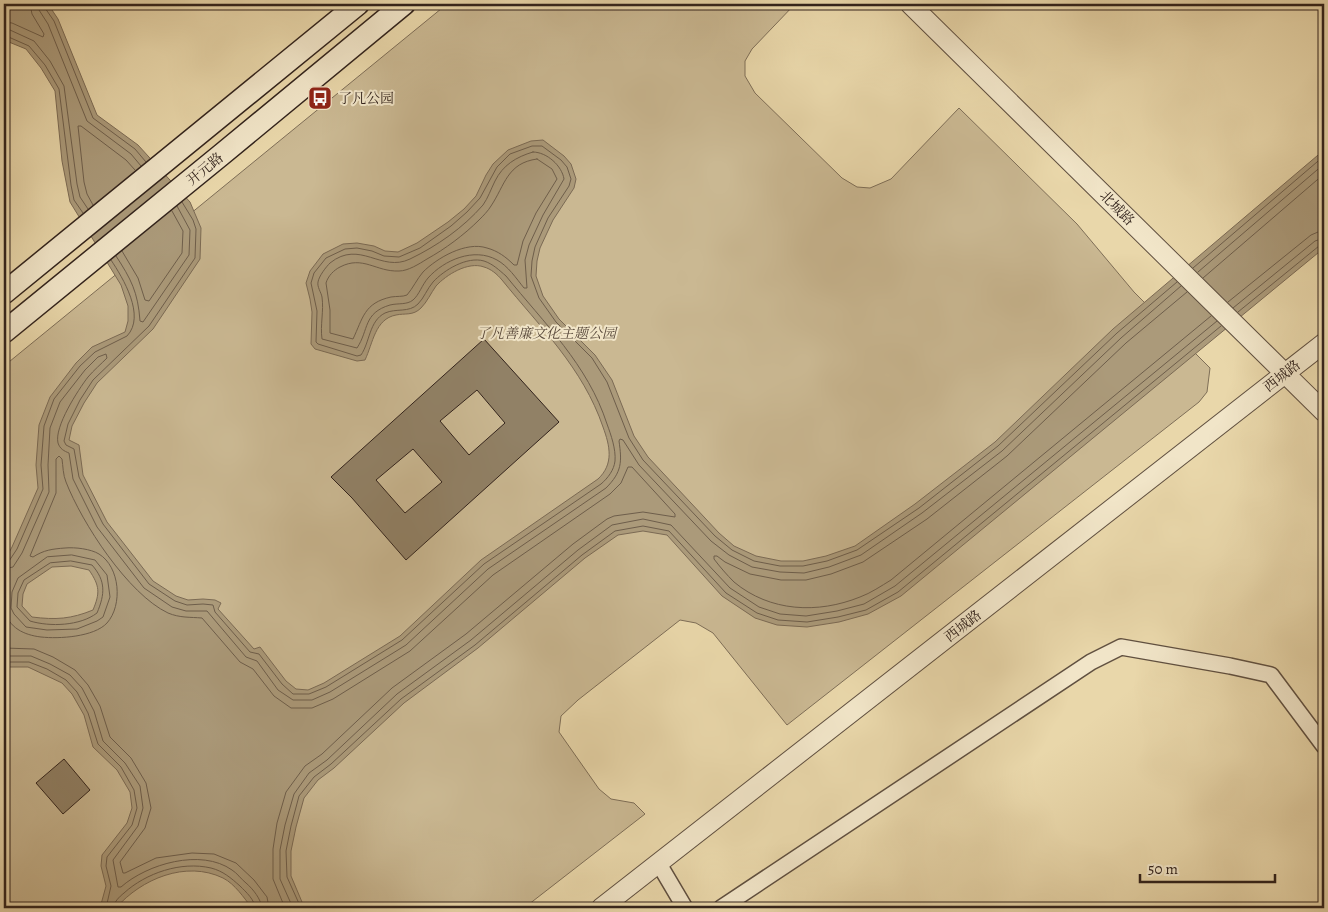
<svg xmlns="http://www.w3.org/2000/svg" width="1328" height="912" viewBox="0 0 1328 912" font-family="Alegreya,'Noto Serif SC',serif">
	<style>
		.green { fill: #cab892; stroke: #7e6e57 }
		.water { fill: #ab9a7a; stroke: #7b6a54; fill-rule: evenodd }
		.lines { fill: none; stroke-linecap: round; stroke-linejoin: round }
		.shore { stroke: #6e5e4b; stroke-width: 1 }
		.building { fill: #918166; stroke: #32231c; fill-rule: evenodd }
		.minor-casing { stroke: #605040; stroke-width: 18 }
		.tertiary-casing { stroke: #605040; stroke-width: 21 }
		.secondary-casing { stroke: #32231c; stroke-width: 24 }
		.minor { stroke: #f1e5c8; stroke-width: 15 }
		.tertiary { stroke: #f1e5c8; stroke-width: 19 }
		.secondary { stroke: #f1e5c8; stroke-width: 21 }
		.labels { text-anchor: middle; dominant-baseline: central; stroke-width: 4; stroke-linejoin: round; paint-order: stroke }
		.poi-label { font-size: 14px; fill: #32231c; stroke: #f1e5c8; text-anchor: start }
		.street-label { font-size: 14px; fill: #32231c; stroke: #f1e5c8 }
		.park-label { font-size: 14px; font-style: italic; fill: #58483a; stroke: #f1e5c8 }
	</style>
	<rect width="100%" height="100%" fill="#e9d7aa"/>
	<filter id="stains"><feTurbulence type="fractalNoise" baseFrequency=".004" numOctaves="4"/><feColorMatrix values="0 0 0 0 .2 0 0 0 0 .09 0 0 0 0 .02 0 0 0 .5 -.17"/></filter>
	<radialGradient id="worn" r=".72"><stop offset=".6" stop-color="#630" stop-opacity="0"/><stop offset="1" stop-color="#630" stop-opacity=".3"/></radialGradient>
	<!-- green -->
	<path class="green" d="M447,4H795L752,49L745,61V76L755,93L842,178L857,187L870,188L891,179L959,108L1077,224L1134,292L1210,368L1207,392L1199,402L787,725L713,633L696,623L680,620L578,700L561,716L559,732L599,789L611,799L634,803L645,814L524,908H4V366Z"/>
	<!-- water -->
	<path class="water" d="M4,4H48L58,19L97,115L138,145L190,202L201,228L200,259L153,329L97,383L84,403L72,426L69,440L79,445L83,475L107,522L153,581L176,596L188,600L203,599L215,600L221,603L218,609L254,649L260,647L286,681L296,689L308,690L324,683L400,636L481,560L598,479C614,464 610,446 603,427C583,368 540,327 502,280C497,274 491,269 484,267C468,261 446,275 436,286C431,293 427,302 421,308C413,316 405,313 396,315C375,319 373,343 365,360L357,361L315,349L311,344L312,312L310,299L306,283L310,271L323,254L343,244L357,243L374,246L385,251L398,252L417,243L448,222L464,209L476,196L486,175L493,164L508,150L531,141L543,140L564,156L571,164L576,179L574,188L553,220L540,248L537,261L536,276L543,296L559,319L595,355L612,380L634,436L648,457L719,533L734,546L756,556L781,561H803L826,556L855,546L915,504L995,442L1113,329L1324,150V248L901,596L868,614L839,622L807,627L777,625L755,618L722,596L667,535L643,531L618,535L585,558L478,648L404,703L334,768L318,780L304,798L296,827L291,851V876L302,902L307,908H252C244,898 235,884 223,878C186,860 141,879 116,908H100L106,886L101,866L102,855L127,823L132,808L130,792L117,770L93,747L84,715L72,694L62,683L28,667H4V562L12,547L38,488L36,465L39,425L50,397L76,363L92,347L125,332L128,321V306L121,285L70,202L62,161L55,91L41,68L26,49L4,40ZM71,566L89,570C100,586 100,593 93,610C71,619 56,620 32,617L22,606L23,594L27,584L52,567Z"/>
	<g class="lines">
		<!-- shore -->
		<g class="shore">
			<path d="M38,4L39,10L48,24L87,121L131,154L141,166"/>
			<path d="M44,4L45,8L54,21L93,118L135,149L146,162"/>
			<path d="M4,22L12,23L43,37L44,34L32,14L30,4"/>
			<path d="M4,29L10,30L34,41L50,61L64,86L77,184L80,197L88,209"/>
			<path d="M4,35L29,46L45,65L59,89L71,185L74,200L83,213"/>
			<path d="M533,152C547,152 562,166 564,179L543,215L529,245L525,260L527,288H524C516,278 508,266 497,260C474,247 444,260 428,278C422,285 419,295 413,300C407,305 398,303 390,305C363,313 369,330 357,348L322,339C320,325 324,311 322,297C321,292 317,287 318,282C319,276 326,267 330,263C360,239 381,273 410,259C437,246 463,228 483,205C488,198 491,189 495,181C503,165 516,157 533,152Z"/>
			<path d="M537,159L552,169L557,179L536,213L523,241L517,265H514C506,257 498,251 487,248C466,241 437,258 423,272C417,279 413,288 407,295C402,297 397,296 391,297C364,303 363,318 353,339L330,333V310L326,283C328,276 334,270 340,267C363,255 376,272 399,271C408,271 419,264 427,259C445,249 464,235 479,220C483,216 488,211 491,206C505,185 507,163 537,159Z"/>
			<path d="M182,202L193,220L196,229L195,258L149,326L93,380L80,400L68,424L64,441L66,445L74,449L79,477L103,524L149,584L175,601L187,605L203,604L213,605L215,612L250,652L259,654L282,684L293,694H309L326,687L402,640L484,564L601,484C608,478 614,470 615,461C616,449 611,435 607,424C588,365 544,323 506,276C499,270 493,264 484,261C467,256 444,270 433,282C427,289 424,298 418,304C409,313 396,308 385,313C369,321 370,342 361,355L357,356L318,344L316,342L317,311L311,283L314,273L326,258L345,249L357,248L372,251L384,256L399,257L420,248L451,226L467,212L480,198L497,167L510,154L532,146H542L561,160L567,167L571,179L569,186L548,218L535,247L532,261L531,276L539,298L556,322L592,358L607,382L629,438L643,460L715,536L732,550L754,561L780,566H803L827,561L857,550L919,508L998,446L1117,333L1177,282"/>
			<path d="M93,205L87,194L84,182L78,126H81L126,160L135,170"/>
			<path d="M122,251L138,278L145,300L149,301L182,253L183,231L172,211"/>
			<path d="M116,256C131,279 138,292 140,321L143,322L189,255L190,230L177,206"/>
			<path d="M1193,268L1324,156"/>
			<path d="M1198,272L1324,164"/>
			<path d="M1203,278L1324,174"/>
			<path d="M1187,292L1126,343L1007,456L927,519L863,562L831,574L806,580H781L750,574L725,562L717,556H714V559C720,567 727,575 734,582C770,612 818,614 860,597C871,593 881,586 891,580L1211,316"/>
			<path d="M1228,302L1311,235L1318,232L1324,231"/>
			<path d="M1233,308L1315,241L1324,238"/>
			<path d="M1238,312L1319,246L1324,245"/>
			<path d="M72,555L95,560L107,575L110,597L103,617L97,621L77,629L47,630L26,627L14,614L11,608L12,592L18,578L47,557Z"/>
			<path d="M71,561L92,565C106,581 105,594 97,613C80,626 50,627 30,621L17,607L18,593L24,580L50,563Z"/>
			<path d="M4,563L9,561L17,549L43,489L41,465L44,426L54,399L80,366L95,352L127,336C146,316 123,278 111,260"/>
			<path d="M4,569L13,567L22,553L49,492L48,465L50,428L60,402L85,370L98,357L106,354L107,358C101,364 94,370 88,377C78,390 54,427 58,443C60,449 64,451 69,453L73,479L97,527L144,588L172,607L186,611H207L246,657L257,661L278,690L293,700H312L330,692L406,645L488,569L606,488C622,472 622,462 619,441L620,439L623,440L639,465L711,541L729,555L752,567L780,572L804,573L829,567L861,555L922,513L1002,451L1121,338L1181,286"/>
			<path d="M4,610C9,628 24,635 41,637C59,639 94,637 107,623C123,605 120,567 99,554C91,549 75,547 65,548C52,549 44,550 33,557L30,556L56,493V459L59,456L62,459C63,466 63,475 66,482C82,523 128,594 168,613C180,618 190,617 202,618L240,662L253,669L274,696L291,708H312L333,699L410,651L493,575L610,494L621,483L628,467H632L675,514V517L643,512L614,516L607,519L573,544L466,634L392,688L322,754L305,766L286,792L277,823L273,849V879L285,908"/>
			<path d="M4,648L34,649L53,657L75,670L88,685L100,706L110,737L131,758L146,783L151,808L145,828L120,862L123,873H125L156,858L192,853L214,854L236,863L254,880L267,897L269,908"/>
			<path d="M4,656H31L50,664L70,675L82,688L94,711L103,741L125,763L140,786L143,808L138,826L113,860L118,887H121C147,864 201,848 232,870C237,873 241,879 246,883C253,889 261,899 262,908"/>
			<path d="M4,662H29L47,669L66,680L77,692L88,713L98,744L121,767L134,790L137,808L132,825L107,857L106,866L111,886L106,908"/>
			<path d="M113,908C114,902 119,897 124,893C146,873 181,861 211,868C223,871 231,878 240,886C246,892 255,900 255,908"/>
			<path d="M293,908L280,879V850L285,825L294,794L309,773L327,760L397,694L471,640L578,550L612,525L643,519L671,525L730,588L759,607L780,614L806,616L837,611L864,604L895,586L1217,321"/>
			<path d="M301,908L287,877L286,851L291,826L299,796L314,777L331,764L401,699L475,645L582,555L615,531L643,526L669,531L726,593L757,613L778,620L807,622L838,617L866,610L898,592L1221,326"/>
		</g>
	</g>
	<!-- building -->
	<g class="building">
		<path d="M484,339L559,422L406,560L352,498L331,477ZM477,390L505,423L469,455L440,421ZM413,449L442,482L405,513L376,480Z"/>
		<path d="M64,759L90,790L63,814L36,783Z"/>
	</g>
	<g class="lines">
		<!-- minor casing -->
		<g class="minor-casing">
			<g id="minor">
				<path d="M659,864L685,908"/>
				<path d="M721,908L1091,662L1121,647L1230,666L1271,675L1324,746"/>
			</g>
		</g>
		<!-- tertiary casing -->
		<g class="tertiary-casing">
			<g id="tertiary">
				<path d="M910,4L1324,412"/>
				<path d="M601,908L1324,343"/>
			</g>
		</g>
		<!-- secondary casing -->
		<g class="secondary-casing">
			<g id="secondary">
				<path d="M4,293L358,4"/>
				<path d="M4,332L221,155L404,4"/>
			</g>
		</g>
		<!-- minor -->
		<use href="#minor" class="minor"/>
		<!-- tertiary -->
		<use href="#tertiary" class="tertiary"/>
		<!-- secondary -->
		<use href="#secondary" class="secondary"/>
	</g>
	<!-- icons -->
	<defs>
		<g id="bus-square" transform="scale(1.25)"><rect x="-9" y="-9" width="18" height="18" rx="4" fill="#8f2418" stroke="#f1e5c8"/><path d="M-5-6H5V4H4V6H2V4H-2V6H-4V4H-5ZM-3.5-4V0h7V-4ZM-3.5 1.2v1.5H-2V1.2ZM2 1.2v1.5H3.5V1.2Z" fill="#fff"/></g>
	</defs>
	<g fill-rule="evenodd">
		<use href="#bus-square" x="320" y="98"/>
	</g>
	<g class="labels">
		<!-- poi labels -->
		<g class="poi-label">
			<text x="338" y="98">了凡公园</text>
		</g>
		<!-- street labels -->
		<g class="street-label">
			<text transform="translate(205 169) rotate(-39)">开元路</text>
			<text transform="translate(1117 208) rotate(45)">北城路</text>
			<text transform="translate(1282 376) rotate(-38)">西城路</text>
			<text transform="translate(963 626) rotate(-38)">西城路</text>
		</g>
		<!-- park labels -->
		<g class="park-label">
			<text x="546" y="333">了凡善廉文化主题公园</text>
		</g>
	</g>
	<!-- margin -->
	<rect width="1328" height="912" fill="none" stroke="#e9d7aa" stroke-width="20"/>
	<rect x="5" y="5" width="1318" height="902" fill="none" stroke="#32231c" stroke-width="2.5"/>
	<rect x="10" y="10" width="1308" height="892" fill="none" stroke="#32231c"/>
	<!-- scale -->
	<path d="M1140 874v8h135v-8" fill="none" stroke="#32231c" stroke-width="2.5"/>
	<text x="1148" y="874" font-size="15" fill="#32231c" stroke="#f1e5c8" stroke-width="4" paint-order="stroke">50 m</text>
	<rect width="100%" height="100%" filter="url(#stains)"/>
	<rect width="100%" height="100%" fill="url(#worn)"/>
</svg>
